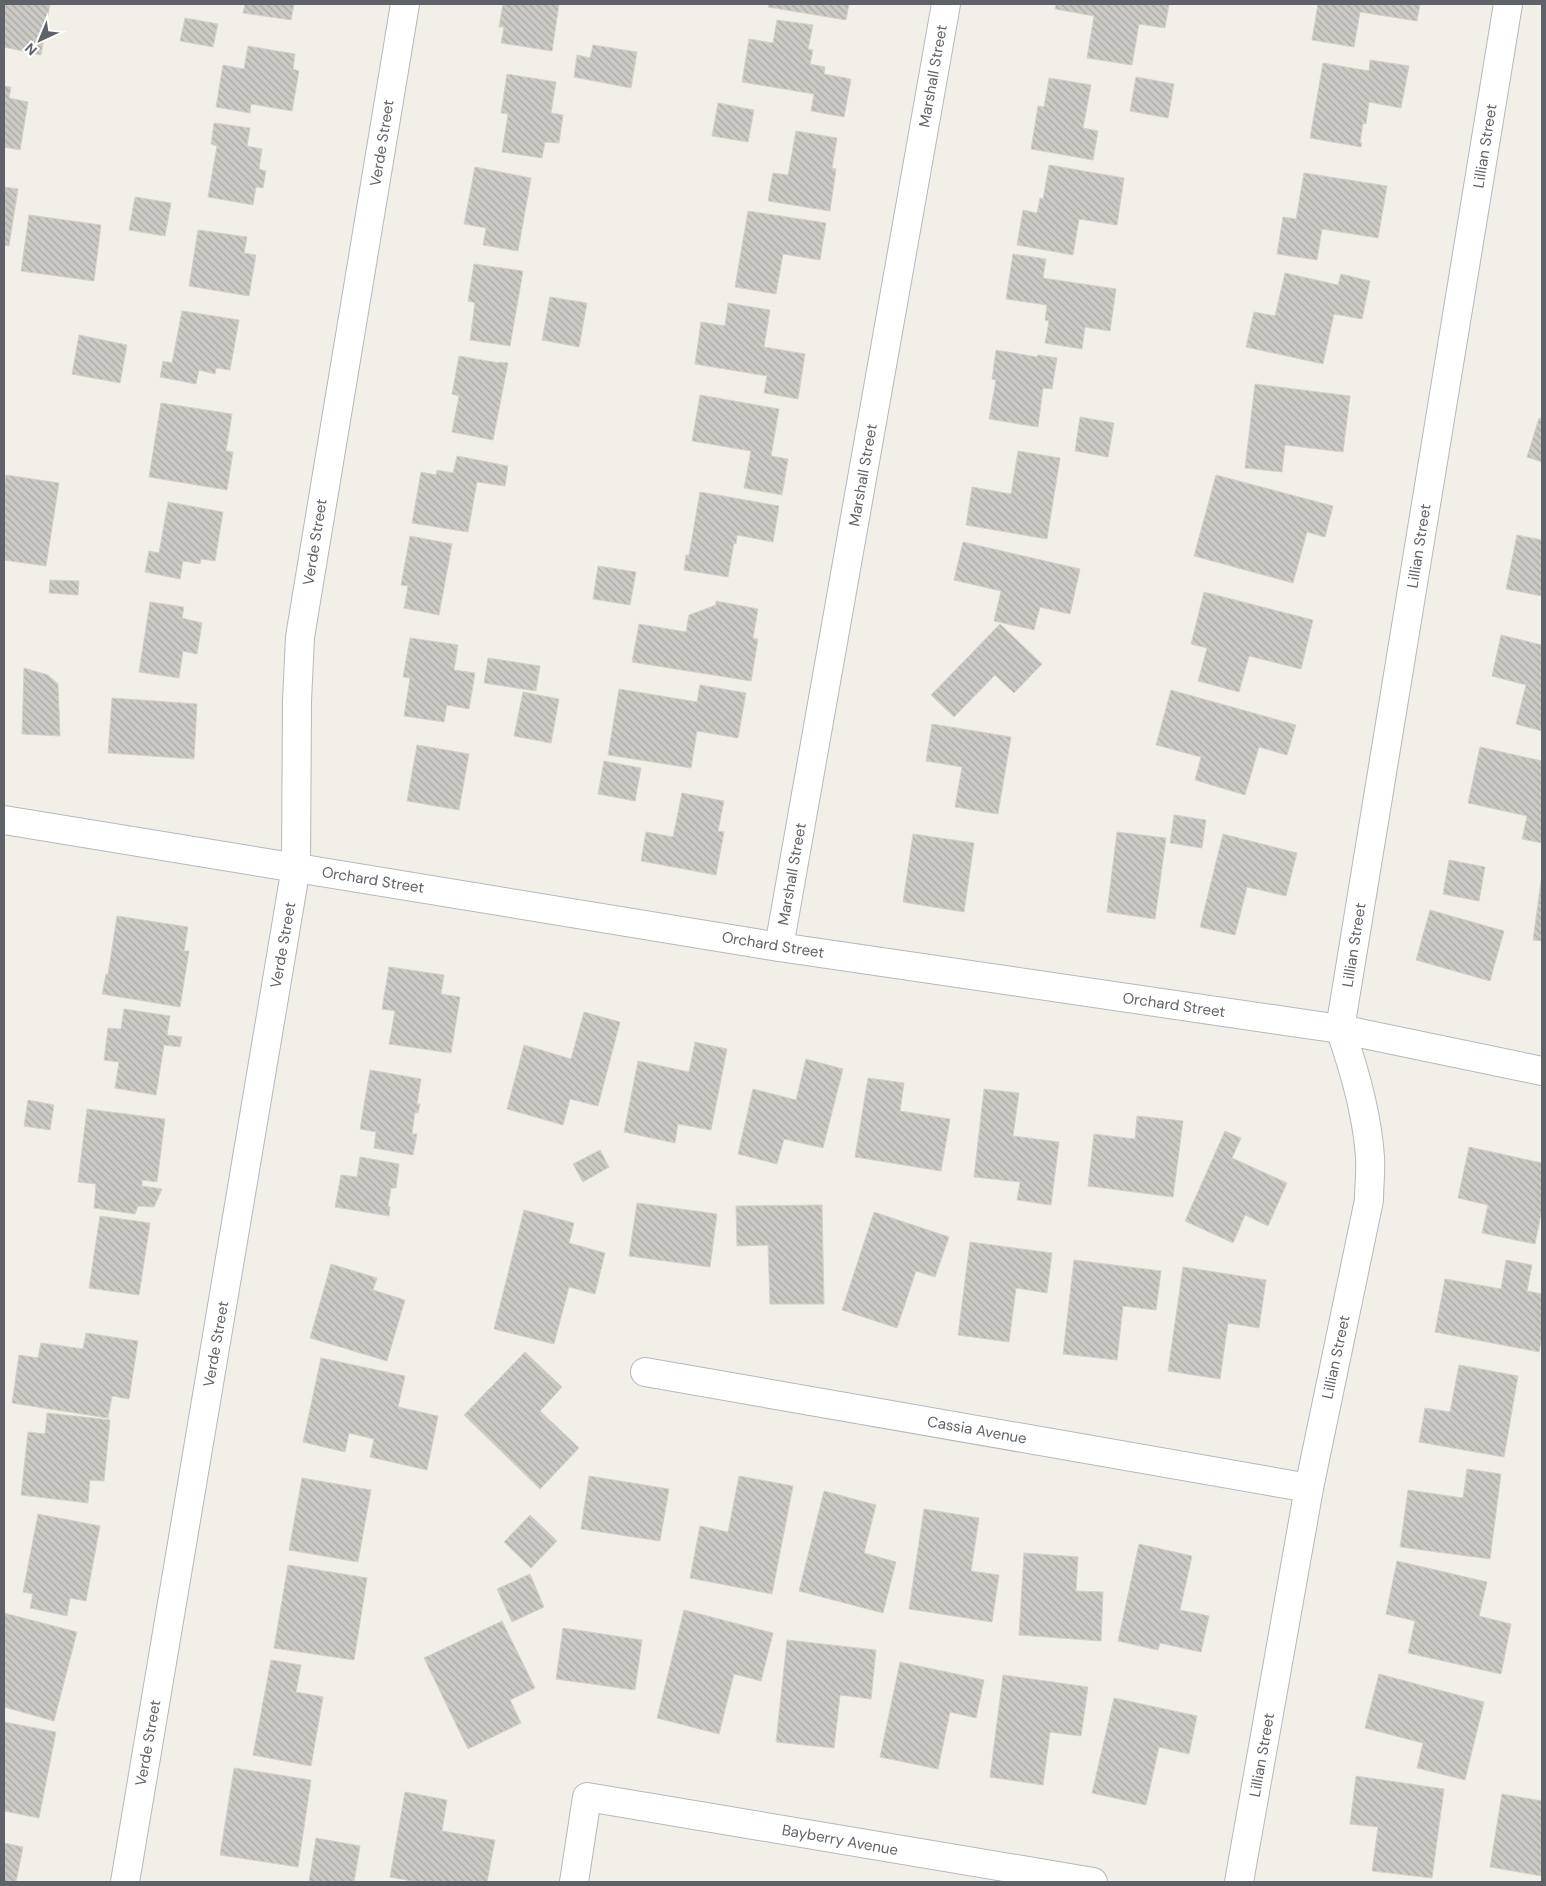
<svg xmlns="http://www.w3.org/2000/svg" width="1546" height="1886" viewBox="0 0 1546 1886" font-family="'DM Sans',sans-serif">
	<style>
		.building { fill: url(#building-back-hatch); stroke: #d6d1c6 }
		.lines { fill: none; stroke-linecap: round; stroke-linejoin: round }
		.street-casing { stroke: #b5b8bc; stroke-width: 30 }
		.street { stroke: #fff; stroke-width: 28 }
		.labels { text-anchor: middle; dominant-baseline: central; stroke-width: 5; stroke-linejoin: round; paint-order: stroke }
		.street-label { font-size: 15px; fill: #5f6368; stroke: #fff }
	</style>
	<defs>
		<pattern id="building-back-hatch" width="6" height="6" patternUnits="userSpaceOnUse" patternTransform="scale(1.25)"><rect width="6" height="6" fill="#cccac5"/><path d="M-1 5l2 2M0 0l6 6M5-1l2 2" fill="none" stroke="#a9a8a4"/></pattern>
	</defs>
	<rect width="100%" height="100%" fill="#f1efe8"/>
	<!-- building -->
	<g class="building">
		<path d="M4,4H50L41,55L4,47Z"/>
		<path d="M245,4H294L291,20L243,13Z"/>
		<path d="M503,4H559L552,51L501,43L504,27H499Z"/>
		<path d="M769,4H849L846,20L768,7Z"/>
		<path d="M1056,4H1169L1165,28L1139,24L1132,65L1087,58L1094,16L1055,9Z"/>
		<path d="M1318,4H1420L1417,21L1360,12L1354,47L1312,40Z"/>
		<path d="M185,18L218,24L213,47L180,41Z"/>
		<path d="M777,20L813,25L808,49L813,50L810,64L825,67L824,74L851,79L844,117L811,111L814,94L742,82L749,39L773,43Z"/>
		<path d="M593,45L637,52L631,88L574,77L577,55L590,58Z"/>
		<path d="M248,46L295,54L293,69L299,71L292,111L251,104L250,113L216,107L223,65L244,69Z"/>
		<path d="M1370,60L1409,66L1401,108L1369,102L1366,124L1363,123L1360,143H1362L1361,147L1310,138L1323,63L1369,71Z"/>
		<path d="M507,74L556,82L551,113L563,115L559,143L545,142L542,158L502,152L508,114L501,113Z"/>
		<path d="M1136,77L1174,84L1168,118L1130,111Z"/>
		<path d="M1049,78L1091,85L1083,128L1098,131L1093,160L1031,149L1038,106L1044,107Z"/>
		<path d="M4,86L11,87L9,98L28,102L20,150L4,147Z"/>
		<path d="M718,103L754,110L748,142L712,136Z"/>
		<path d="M214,123L250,128L247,146L262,149L259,169L266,171L263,188L256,187L253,205L208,197L217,146L211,144Z"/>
		<path d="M796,131L837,138L832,168L836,169L830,211L768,201L773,173L788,175Z"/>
		<path d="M1049,165L1124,178L1117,225L1079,219L1073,255L1017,245L1023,210L1037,213L1040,198L1043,199Z"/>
		<path d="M475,167L531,178L518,251L483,245L486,228L464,224Z"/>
		<path d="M1304,173L1387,186L1378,238L1322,229L1317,260L1277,254L1283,217L1296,219Z"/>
		<path d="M4,187L18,189L9,246L4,245Z"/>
		<path d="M135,197L171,203L165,236L129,230Z"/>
		<path d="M748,211L826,223L820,260L783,254L776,294L735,287Z"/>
		<path d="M29,215L101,225L94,281L21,271Z"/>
		<path d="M198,230L247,237L244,253L256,255L249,296L189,286Z"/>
		<path d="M1013,254L1046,259L1043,278L1116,289L1110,331L1085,327L1082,349L1045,343L1049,321L1045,320L1047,305L1006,299Z"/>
		<path d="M474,264L523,271L510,346L470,340L475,303L468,301Z"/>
		<path d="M1285,273L1338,285L1341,274L1370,281L1362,319L1334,314L1323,364L1246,347L1254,312L1275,316Z"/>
		<path d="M550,297L587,303L579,347L542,340Z"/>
		<path d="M728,303L770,310L764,347L805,354L798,399L764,393L767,376L695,364L701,322L725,326Z"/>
		<path d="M182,311L239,320L230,370L216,368L215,374L199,370L196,384L160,377L163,361L172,363Z"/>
		<path d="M79,335L127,345L120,383L72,374Z"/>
		<path d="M996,350L1037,357L1038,355L1057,358L1052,389L1043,388L1038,427L989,419L996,380L992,379Z"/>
		<path d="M459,356L499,363V362L508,363L493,440L452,432L459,396L452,394Z"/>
		<path d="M1255,384L1350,396L1343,452L1285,445L1282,472L1245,468Z"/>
		<path d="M700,395L779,409L771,456L788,459L782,495L744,488L751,451L692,441Z"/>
		<path d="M161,403L232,414L226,451L233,452L227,490L149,477Z"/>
		<path d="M1080,417L1114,423L1108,457L1075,451Z"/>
		<path d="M1539,418L1542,419V462L1527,457Z"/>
		<path d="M1018,451L1060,458L1047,539L966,525L972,487L1011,494Z"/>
		<path d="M457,456L508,466L505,486L477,482L468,532L412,523L421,472L436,475L437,470L453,473Z"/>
		<path d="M6,475L59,483L46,566L4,560V488Z"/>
		<path d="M1216,475L1333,506L1325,537L1307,532L1293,583L1194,556Z"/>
		<path d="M700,492L779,506L773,542L737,535L736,544L734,543L728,577L684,570L686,555H689Z"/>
		<path d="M168,502L223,512L215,561L201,559L200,564L183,561L180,579L145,572L149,551L159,553Z"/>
		<path d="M1517,535L1542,540V596L1506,589Z"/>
		<path d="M410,536L452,544L439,615L404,608L408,586L401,585Z"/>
		<path d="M963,542L1080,569L1070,614L1040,607L1034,630L994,621L1001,591L954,580Z"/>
		<path d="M598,566L636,572L630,605L593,599Z"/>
		<path d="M50,580L79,581L78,595L49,593Z"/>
		<path d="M1204,592L1313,620L1301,669L1249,656L1239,692L1198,681L1207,648L1191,644Z"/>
		<path d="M716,601L758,609L753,638L758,639L751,681L632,662L639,624L686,632L689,615L716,605Z"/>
		<path d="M150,602L184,607L182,618L202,623L197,654L183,651L179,678L139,672Z"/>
		<path d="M1000,624L1042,664L1014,693L995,675L954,717L931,695Z"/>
		<path d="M1501,635L1542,645V731L1516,724L1526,685L1492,676Z"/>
		<path d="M410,638L458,645L454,670L475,673L469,709L447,705L444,722L404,716L410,678L403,677Z"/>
		<path d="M488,658L540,666L536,691L484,683Z"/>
		<path d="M24,668L48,675L58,684L60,736L22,734Z"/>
		<path d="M700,685L746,693L738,738L697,731L691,768L608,755L619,689L697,702Z"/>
		<path d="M1171,690L1296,725L1287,755L1259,747L1245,795L1195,780L1201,757L1156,745Z"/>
		<path d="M523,692L559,699L551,743L514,736Z"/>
		<path d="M112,698L197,704L194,759L108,753Z"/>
		<path d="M932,724L1011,737L998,814L955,807L962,767L926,761Z"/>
		<path d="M417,745L469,754L459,810L407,801Z"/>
		<path d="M1480,747L1542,761V843L1522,839L1527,816L1468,803Z"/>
		<path d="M604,761L641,768L635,801L598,794Z"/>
		<path d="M682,793L724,801L718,831L724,832L716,875L641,861L646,832L673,837Z"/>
		<path d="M1174,815L1206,820L1202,848L1170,843Z"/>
		<path d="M1117,832L1166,838L1155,919L1107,912Z"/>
		<path d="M913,834L974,843L964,912L903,902Z"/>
		<path d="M1223,834L1297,853L1286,896L1247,887L1235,935L1200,927Z"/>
		<path d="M1449,860L1485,867L1479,901L1443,894Z"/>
		<path d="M1542,874V941L1533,940Z"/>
		<path d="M1430,910L1504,931L1490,981L1416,960Z"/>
		<path d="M117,916L188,927L184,951H189L180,1007L102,994L106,974H108Z"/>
		<path d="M389,967L444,975L441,994L460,997L451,1053L389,1044L395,1011L382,1009Z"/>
		<path d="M124,1009L170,1016L167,1035L182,1037L180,1047L164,1045L156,1095L115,1088L119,1062L104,1060L108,1028L121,1029Z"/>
		<path d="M584,1012L620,1022L598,1106L570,1099L563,1125L507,1109L524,1045L571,1059Z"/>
		<path d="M695,1042L727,1049L711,1130L678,1124L675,1143L624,1132L638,1061L689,1072Z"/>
		<path d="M806,1059L843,1069L823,1148L784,1139L777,1164L738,1154L753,1089L796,1100Z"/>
		<path d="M370,1070L421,1079L417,1104H420L418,1113L415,1112L412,1134H417L413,1155L374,1148L376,1132L360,1129Z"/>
		<path d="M868,1078L904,1083L900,1111L950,1119L941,1171L855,1157Z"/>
		<path d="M984,1089L1019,1093L1013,1136L1059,1142L1051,1205L1017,1200L1020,1182L974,1177Z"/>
		<path d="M28,1100L54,1105L50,1130L24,1126Z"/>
		<path d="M87,1109L165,1119L157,1182L142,1180V1186L162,1189L154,1207L138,1206L135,1214L94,1208L96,1184L78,1182Z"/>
		<path d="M1137,1116L1183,1121L1173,1197L1088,1186L1094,1134L1135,1139Z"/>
		<path d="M1225,1131L1241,1138L1232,1158L1287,1183L1268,1226L1245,1215L1233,1243L1185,1221Z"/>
		<path d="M1469,1147L1542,1163V1209L1535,1244L1482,1233L1488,1205L1458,1198Z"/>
		<path d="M600,1150L609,1167L583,1182L573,1164Z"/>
		<path d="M360,1157L399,1164L396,1188H391L388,1206L390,1207L389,1216L335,1207L341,1175L357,1177Z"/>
		<path d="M637,1203L717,1214L710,1267L629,1256Z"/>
		<path d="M822,1205L824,1304H770L768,1245L737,1246L736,1206Z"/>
		<path d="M524,1210L574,1223L569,1243L605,1253L595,1294L569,1287L554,1344L494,1329Z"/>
		<path d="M874,1212L949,1237L935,1277L916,1271L897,1328L842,1310Z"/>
		<path d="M100,1216L150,1223L139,1295L89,1288Z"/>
		<path d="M970,1242L1052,1253L1047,1293L1016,1288L1009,1342L958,1335Z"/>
		<path d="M1074,1260L1161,1271L1156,1310L1123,1306L1117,1360L1063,1354Z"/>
		<path d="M1506,1260L1532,1265L1527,1291L1542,1294V1336L1539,1352L1435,1332L1445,1279L1501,1289Z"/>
		<path d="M331,1264L377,1278L373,1290L405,1300L387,1361L310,1338Z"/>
		<path d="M1183,1267L1266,1280L1259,1328L1228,1323L1220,1379L1168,1371Z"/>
		<path d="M86,1333L138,1341L129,1399L112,1396L108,1418L12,1403L19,1355L38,1358L41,1343L83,1349Z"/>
		<path d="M525,1352L562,1387L540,1411L579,1448L540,1489L464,1415Z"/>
		<path d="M321,1358L405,1376L398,1407L438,1416L427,1470L370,1457L374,1439L349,1433L345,1452L303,1442Z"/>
		<path d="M1459,1365L1518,1376L1504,1457L1419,1442L1425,1408L1450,1412Z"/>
		<path d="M47,1413L110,1420L104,1481L90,1480L88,1503L21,1495L28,1432L45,1434Z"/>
		<path d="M1467,1469L1501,1474L1490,1559L1400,1547L1408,1490L1463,1498Z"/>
		<path d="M589,1476L669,1489L660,1541L581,1529Z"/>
		<path d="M739,1476L793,1486L772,1594L690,1578L700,1526L728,1532Z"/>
		<path d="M302,1478L371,1490L358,1562L289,1550Z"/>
		<path d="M824,1491L876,1505L864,1553L896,1562L883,1613L799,1591Z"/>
		<path d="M924,1509L979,1518L971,1571L999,1575L992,1622L909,1609Z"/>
		<path d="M38,1514L100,1526L86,1601L70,1598L67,1616L30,1608L33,1594L23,1592Z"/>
		<path d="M530,1515L557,1541L531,1568L504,1542Z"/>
		<path d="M1139,1544L1192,1556L1180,1610L1209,1616L1201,1652L1160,1643L1158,1650L1118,1641Z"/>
		<path d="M1024,1553L1078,1557L1076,1591L1103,1592L1101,1641L1019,1635Z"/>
		<path d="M1397,1561L1487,1582L1479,1616L1511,1624L1501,1674L1408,1653L1415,1621L1386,1614Z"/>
		<path d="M288,1565L367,1578L354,1660L274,1648Z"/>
		<path d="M530,1574L544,1607L512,1622L497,1589Z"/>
		<path d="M684,1610L773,1633L761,1681L734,1674L719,1734L657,1718Z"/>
		<path d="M4,1613L77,1632L54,1721L4,1707Z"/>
		<path d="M502,1621L535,1688L510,1700L521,1723L468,1749L424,1658Z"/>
		<path d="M563,1628L642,1640L635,1690L556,1679Z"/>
		<path d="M787,1640L876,1650L871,1699L840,1695L834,1748L776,1742Z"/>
		<path d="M271,1660L301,1665L296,1692L323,1697L311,1766L253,1755Z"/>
		<path d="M900,1662L984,1680L976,1718L950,1712L938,1769L880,1757Z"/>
		<path d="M1379,1674L1484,1702L1465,1780L1417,1768L1423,1743L1365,1728Z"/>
		<path d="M1003,1675L1088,1687L1081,1736L1050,1732L1043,1785L990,1777Z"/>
		<path d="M1114,1698L1197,1716L1189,1754L1159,1747L1146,1805L1092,1793Z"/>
		<path d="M4,1722L56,1732L39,1818L4,1811Z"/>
		<path d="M234,1768L311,1780L298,1867L220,1855Z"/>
		<path d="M1356,1776L1444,1789L1432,1878L1372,1871L1378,1827L1350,1824Z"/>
		<path d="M405,1792L447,1800L442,1831L495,1840L487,1882H417L390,1877Z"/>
		<path d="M1502,1794L1542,1801V1876L1490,1867Z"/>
		<path d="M316,1838L360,1846L354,1882H309Z"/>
		<path d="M4,1843L23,1847L16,1882H4Z"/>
	</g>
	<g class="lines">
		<!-- street casing -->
		<g class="street-casing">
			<g id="street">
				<path d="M4,820L779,947L1340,1029L1542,1071"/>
				<path d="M779,947L946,4"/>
				<path d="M645,1372L1309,1488"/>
				<path d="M125,1882L296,867L297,701L300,637L405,4"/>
				<path d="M574,1882L587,1797L1093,1882"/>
				<path d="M1239,1882L1309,1488L1369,1200C1369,1186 1371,1171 1370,1157C1367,1113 1355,1071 1340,1029L1508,4"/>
			</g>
		</g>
		<!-- street -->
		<use href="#street" class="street"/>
	</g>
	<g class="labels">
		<!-- street labels -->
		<g class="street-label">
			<text transform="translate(933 76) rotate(-80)">Marshall Street</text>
			<text transform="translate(382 143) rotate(-81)">Verde Street</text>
			<text transform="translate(1485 146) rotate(-81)">Lillian Street</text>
			<text transform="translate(863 475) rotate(-80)">Marshall Street</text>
			<text transform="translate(315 542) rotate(-81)">Verde Street</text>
			<text transform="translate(1419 546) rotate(-81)">Lillian Street</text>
			<text transform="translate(792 874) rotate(-80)">Marshall Street</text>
			<text transform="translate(373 880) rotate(9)">Orchard Street</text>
			<text transform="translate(283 945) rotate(-80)">Verde Street</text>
			<text transform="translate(773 945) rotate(9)">Orchard Street</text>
			<text transform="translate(1354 945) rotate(-81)">Lillian Street</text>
			<text transform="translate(1174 1005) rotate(8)">Orchard Street</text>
			<text transform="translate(216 1344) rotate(-80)">Verde Street</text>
			<text transform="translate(1336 1357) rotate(-78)">Lillian Street</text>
			<text transform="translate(977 1430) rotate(10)">Cassia Avenue</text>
			<text transform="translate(148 1743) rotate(-80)">Verde Street</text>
			<text transform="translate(1262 1755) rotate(-80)">Lillian Street</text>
			<text transform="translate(840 1840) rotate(10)">Bayberry Avenue</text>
		</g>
	</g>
	<!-- border -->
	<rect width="1546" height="1886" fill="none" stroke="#5f6368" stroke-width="10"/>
	<!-- north arrow -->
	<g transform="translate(40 40) rotate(224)" stroke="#ffffff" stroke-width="4" paint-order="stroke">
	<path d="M0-4L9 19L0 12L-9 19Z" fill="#5f6368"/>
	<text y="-8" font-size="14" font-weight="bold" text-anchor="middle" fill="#5f6368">N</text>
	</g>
</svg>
